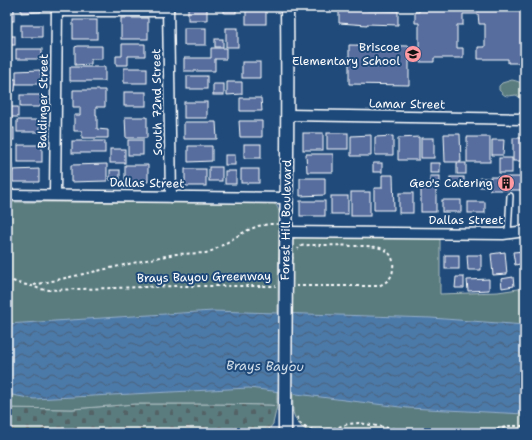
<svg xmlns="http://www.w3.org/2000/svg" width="532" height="440" viewBox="0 0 532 440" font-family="'Shantell Sans',sans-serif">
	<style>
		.cemetery { fill: url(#cemetery-stones); stroke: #acbdbf }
		.park { fill: #5a7b7f; stroke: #acbdbf }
		.water { fill: url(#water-waves); stroke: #94afcb }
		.building { fill: #566d9d; stroke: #fff }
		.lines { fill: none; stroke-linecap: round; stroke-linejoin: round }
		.service-casing { stroke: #fff; stroke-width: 8 }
		.minor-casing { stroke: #fff; stroke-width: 13 }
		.tertiary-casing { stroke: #fff; stroke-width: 15 }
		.path { stroke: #fff; stroke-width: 2; stroke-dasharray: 3 3; stroke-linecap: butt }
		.service { stroke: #1f4a7a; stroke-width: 5 }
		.minor { stroke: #1f4a7a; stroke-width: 10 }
		.tertiary { stroke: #1f4a7a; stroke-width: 12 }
		.tertiary-bridge-casing { stroke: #fff; stroke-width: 15; stroke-linecap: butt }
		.tertiary-bridge { stroke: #1f4a7a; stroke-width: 12 }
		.labels { text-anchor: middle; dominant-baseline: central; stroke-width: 4; stroke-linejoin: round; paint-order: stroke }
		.poi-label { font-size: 12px; fill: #fff; stroke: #1f4a7a; text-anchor: end }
		.street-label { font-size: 12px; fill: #fff; stroke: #1f4a7a }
		.water-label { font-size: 13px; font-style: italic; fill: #d2dee9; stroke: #1f4a7a }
	</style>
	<defs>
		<pattern id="cemetery-stones" width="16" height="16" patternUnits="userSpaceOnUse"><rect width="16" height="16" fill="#5a7b7f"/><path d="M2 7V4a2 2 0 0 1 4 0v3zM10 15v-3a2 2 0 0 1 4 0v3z" fill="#536466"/></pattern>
		<pattern id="water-waves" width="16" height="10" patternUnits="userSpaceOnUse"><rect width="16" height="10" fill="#4c79a8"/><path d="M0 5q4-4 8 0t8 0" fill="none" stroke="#4c627a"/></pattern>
	</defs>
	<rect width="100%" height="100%" fill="#1f4a7a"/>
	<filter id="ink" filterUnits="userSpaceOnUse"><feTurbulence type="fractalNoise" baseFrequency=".025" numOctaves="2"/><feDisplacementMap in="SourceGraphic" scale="8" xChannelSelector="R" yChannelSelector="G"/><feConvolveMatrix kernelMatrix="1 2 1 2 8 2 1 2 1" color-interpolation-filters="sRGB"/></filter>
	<g filter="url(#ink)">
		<!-- cemetery -->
		<path class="cemetery" d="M134,404H216L270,405L277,406L273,424L266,433H7V408L72,409Z"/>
		<!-- park -->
		<g class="park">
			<path d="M512,80C523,82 527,86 524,97L521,98L516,95C507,96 506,98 499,90V86L502,83Z"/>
			<path d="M7,202H267C275,203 277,204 279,212L277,406L270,405L216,404H134L72,409L7,408Z"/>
			<path d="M298,236L440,238V294L498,292L525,288V433H312C301,428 296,423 293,412L290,246L291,241Z"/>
		</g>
		<!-- water -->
		<path class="water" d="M213,311L431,318L525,325V414L408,408L249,388L34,399L7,394V324Z"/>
		<!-- building -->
		<g class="building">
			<rect x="7" y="7" width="7" height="14"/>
			<path d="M21,7H41V12L21,13Z"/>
			<rect x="188" y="7" width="19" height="13"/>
			<rect x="224" y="7" width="12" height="6"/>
			<rect x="246" y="7" width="20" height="17"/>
			<path d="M345,7H367V10L398,11V25L367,24V25L339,23V9H345Z"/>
			<path d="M419,7H522V13H525V24H523L522,63H508V59H478V47H485V24H479L478,14H463V25H457V48H463V58H434V62H419V23H415V12H419Z"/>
			<rect x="121" y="18" width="27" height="21"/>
			<rect x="73" y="20" width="24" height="19"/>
			<rect x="21" y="25" width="21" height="12"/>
			<rect x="184" y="28" width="22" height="17"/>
			<rect x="226" y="28" width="12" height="19"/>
			<rect x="7" y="36" width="8" height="9"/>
			<rect x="215" y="39" width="8" height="8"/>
			<path d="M122,44H145V56H128V65H116V56H122Z"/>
			<path d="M349,45L409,46V85L349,84Z"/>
			<path d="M78,46H102V59H91V64L75,65V47Z"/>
			<path d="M211,48H226V59H215V71H184V58H211Z"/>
			<rect x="16" y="49" width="26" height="10"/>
			<rect x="242" y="62" width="18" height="16"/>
			<rect x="70" y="67" width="35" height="14"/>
			<rect x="124" y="68" width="23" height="15"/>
			<path d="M40,70L41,84H16V71Z"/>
			<rect x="187" y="76" width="20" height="13"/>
			<path d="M7,79H16L15,91H7Z"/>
			<path d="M227,82H242V94L227,95Z"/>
			<rect x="213" y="84" width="11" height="11"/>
			<path d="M73,90H105V107H96V115H97V129L108,130V138H82V131H74V115H80V107H73Z"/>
			<rect x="124" y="92" width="22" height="14"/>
			<rect x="20" y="95" width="21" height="12"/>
			<path d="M240,98H261L262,111H240Z"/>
			<rect x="184" y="102" width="23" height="16"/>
			<rect x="7" y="107" width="11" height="10"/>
			<path d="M125,117H147V138H126Z"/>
			<rect x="17" y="120" width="23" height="12"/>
			<path d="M239,121H262V137H240Z"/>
			<path d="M184,122H216L217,139H184Z"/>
			<rect x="7" y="128" width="7" height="12"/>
			<rect x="303" y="133" width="20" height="17"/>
			<rect x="327" y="133" width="21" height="16"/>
			<path d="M444,134H460L461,162H445Z"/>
			<path d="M371,135V156H351V136Z"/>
			<path d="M393,136V155H375V137Z"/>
			<path d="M419,137V160H398V138Z"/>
			<rect x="467" y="137" width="23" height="25"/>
			<rect x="421" y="138" width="13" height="20"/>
			<rect x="513" y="138" width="12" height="23"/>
			<rect x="128" y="140" width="15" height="15"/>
			<path d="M492,140H504L503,155H492Z"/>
			<rect x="72" y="141" width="33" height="12"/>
			<rect x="244" y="144" width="17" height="14"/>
			<rect x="18" y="145" width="24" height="17"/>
			<path d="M188,146H212V161L188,162Z"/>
			<rect x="110" y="149" width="15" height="14"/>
			<path d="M306,154H333V172H307Z"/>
			<rect x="225" y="155" width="10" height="10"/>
			<rect x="499" y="158" width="13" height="15"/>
			<rect x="373" y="163" width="9" height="9"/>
			<rect x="430" y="163" width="10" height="10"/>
			<rect x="457" y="163" width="9" height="11"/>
			<rect x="7" y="164" width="5" height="8"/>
			<path d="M107,164V181L71,182V165Z"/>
			<path d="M125,165H148V182L125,183Z"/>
			<rect x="520" y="165" width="5" height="10"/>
			<rect x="209" y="167" width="13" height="14"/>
			<path d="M39,169V182H13V170Z"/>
			<rect x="185" y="169" width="21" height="17"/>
			<rect x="241" y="169" width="18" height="14"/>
			<rect x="110" y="170" width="10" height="10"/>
			<rect x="225" y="171" width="11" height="13"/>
			<path d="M382,175H393L394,210H374V188H382Z"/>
			<rect x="430" y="176" width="10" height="9"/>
			<rect x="450" y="177" width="14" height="7"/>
			<rect x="490" y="177" width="33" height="13"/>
			<path d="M300,178H325V195L300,196Z"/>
			<rect x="480" y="178" width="8" height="9"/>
			<rect x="421" y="188" width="15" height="24"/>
			<rect x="351" y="192" width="19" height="24"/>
			<rect x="399" y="193" width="14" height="20"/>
			<rect x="331" y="196" width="17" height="18"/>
			<rect x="442" y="200" width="19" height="12"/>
			<rect x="300" y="201" width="25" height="15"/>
			<rect x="468" y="202" width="17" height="11"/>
			<path d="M525,251V263L515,265L513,252Z"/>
			<path d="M505,252L507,274L493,275L491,254Z"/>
			<rect x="445" y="255" width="14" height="14"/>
			<path d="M467,255H481V270H468Z"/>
			<path d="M456,277H464V288H455Z"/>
			<path d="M513,277L514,286L502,288L501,279Z"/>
			<path d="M489,279V290L468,291L467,280Z"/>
		</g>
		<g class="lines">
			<!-- service casing -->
			<g class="service-casing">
				<path id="service" d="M508,233L510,196"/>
			</g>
			<!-- minor casing -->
			<g class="minor-casing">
				<g id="minor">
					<path d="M168,7L171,197"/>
					<path d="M57,11H168"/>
					<path d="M288,115L525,119"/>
					<path d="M7,195L286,198"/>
					<path d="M55,195L57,7"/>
					<path d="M286,232L503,234L525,231"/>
				</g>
			</g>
			<!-- tertiary casing -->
			<g class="tertiary-casing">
				<g id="tertiary">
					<path d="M286,257C287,174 288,90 287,7"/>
					<path d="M285,412V433"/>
				</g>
			</g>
			<!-- path -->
			<g class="path">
				<path d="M7,279L21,284L32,286L40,289L49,290L176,286H276"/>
				<path d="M34,285L160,257L176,254L206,253L214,250L246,231L258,226L269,224H277"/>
				<path d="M296,286H378C386,283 393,278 393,268C394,261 392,254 385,250C376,245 362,246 352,246C337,245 323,245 309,245L300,246L298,249"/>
				<path d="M297,417L300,423L306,428L318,431L335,428L348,424L359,423L420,433"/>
				<path d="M327,433V430L334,433"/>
				<path d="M485,433L509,426H525"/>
			</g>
			<!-- service -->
			<use href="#service" class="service"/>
			<!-- minor -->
			<use href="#minor" class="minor"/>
			<!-- tertiary -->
			<use href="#tertiary" class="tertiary"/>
			<!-- tertiary-bridge casing -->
			<g class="tertiary-bridge-casing">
				<path id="tertiary-bridge" d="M285,412L286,257"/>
			</g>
			<!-- tertiary-bridge -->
			<use href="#tertiary-bridge" class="tertiary-bridge"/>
		</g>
	</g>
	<!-- icons -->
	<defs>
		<g id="school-disc" transform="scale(0.9)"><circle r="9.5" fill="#ff9aa2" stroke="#1f4a7a"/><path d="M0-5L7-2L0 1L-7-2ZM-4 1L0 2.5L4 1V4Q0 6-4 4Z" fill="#111"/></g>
		<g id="building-disc" transform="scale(0.9)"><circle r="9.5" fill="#ff9aa2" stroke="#1f4a7a"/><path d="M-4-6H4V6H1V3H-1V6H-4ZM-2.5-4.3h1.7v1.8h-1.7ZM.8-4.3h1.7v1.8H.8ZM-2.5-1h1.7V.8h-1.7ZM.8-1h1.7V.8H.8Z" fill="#111"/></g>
	</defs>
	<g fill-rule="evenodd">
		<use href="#school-disc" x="413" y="54"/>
		<use href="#building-disc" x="506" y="183"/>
	</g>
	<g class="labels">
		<!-- poi labels -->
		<g class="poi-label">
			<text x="400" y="47">Briscoe<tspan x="400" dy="14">Elementary School</tspan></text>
			<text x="493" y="183">Geo's Catering</text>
		</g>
		<!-- street labels -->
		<g class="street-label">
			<text transform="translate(43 101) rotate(-89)">Baldinger Street</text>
			<text transform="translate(157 102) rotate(-91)">South 72nd Street</text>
			<text transform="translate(407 104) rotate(1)">Lamar Street</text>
			<text transform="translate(147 183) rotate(1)">Dallas Street</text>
			<text transform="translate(286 220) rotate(-89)">Forest Hill Boulevard</text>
			<text x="466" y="220">Dallas Street</text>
			<text transform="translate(204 277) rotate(-1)">Brays Bayou Greenway</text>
		</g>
		<!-- water labels -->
		<g class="water-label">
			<text transform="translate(265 366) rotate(1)">Brays Bayou</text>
		</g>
	</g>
	<!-- margin -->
	<rect width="532" height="440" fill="none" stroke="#1f4a7a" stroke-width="24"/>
	<rect x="12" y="12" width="508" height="416" fill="none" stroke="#fff" stroke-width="1.5" filter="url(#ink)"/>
</svg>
